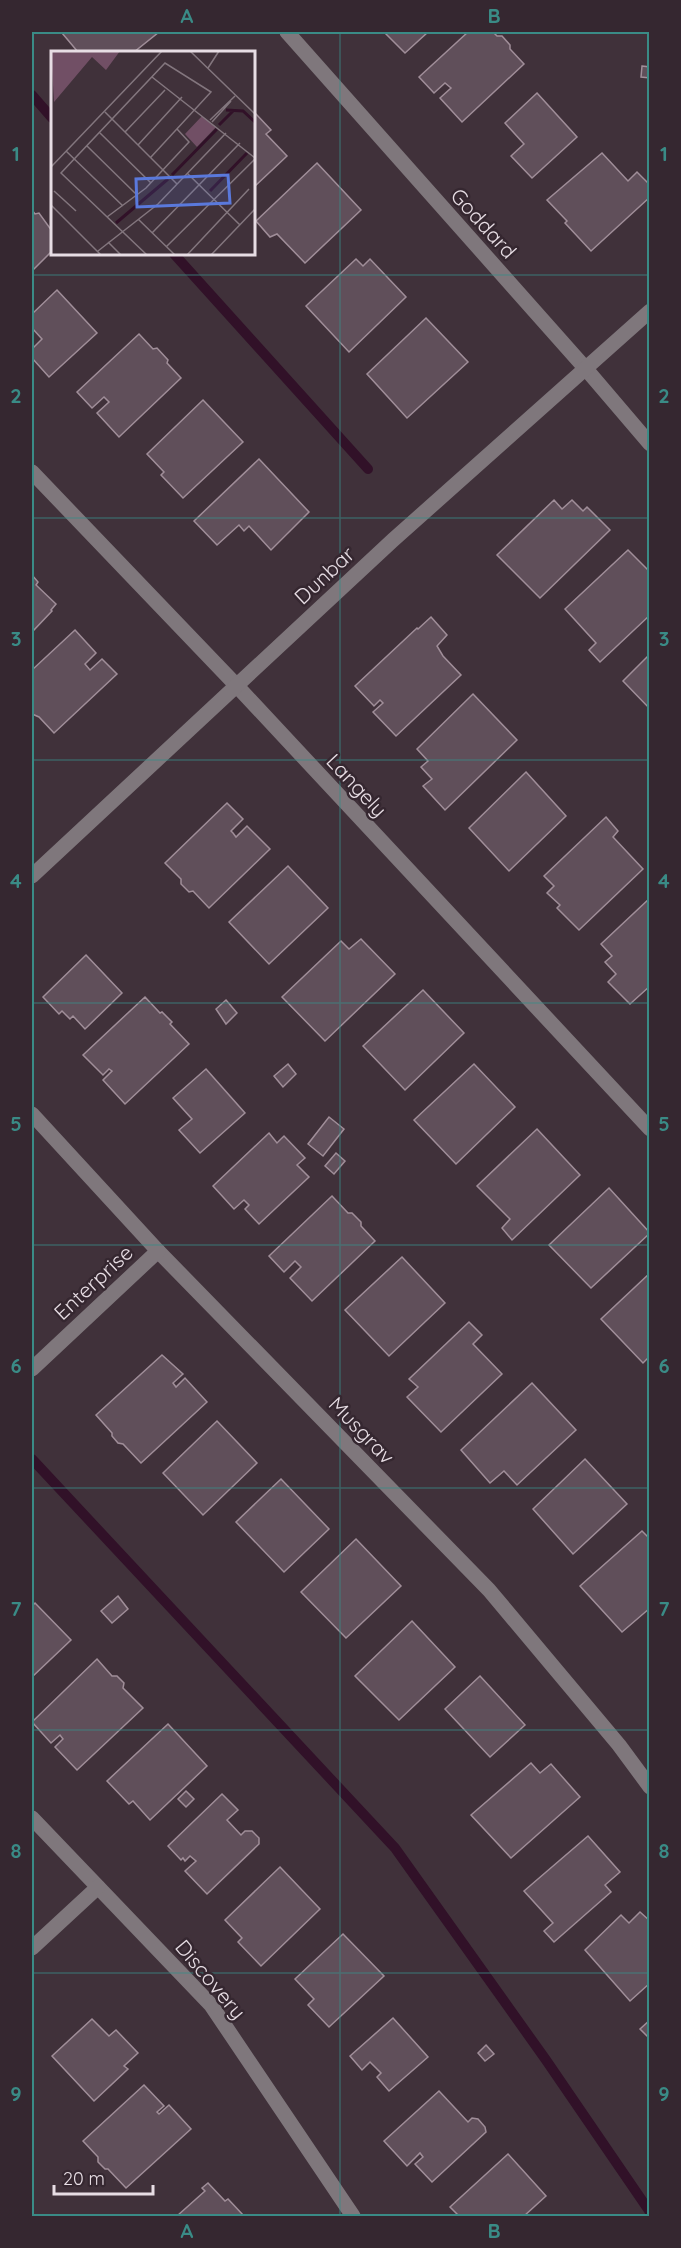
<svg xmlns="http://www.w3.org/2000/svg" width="681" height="2248" viewBox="0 0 681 2248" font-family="Quicksand,sans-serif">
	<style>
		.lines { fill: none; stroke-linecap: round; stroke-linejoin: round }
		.stream { stroke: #311128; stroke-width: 10 }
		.building { fill: #604f5a; stroke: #a08e99; stroke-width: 1.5 }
		.minor { stroke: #7f777c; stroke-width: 15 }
		.grid { fill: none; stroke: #3a8b86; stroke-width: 1.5; stroke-opacity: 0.55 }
		.labels { text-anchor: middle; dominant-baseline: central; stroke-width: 5; stroke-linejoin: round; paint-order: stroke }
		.street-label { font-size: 21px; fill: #e7dde4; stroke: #352730 }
		.inset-river { fill: none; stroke: #311128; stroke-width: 3 }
		.inset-road { fill: none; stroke: #83767e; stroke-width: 1.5 }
		.view { fill: #5a79dc; fill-opacity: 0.15; stroke: #5a79dc; stroke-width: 3 }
		.inset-edge { fill: none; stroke: #e7dde4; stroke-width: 3 }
		.neatline { fill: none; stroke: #3a8b86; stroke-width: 2 }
		.grid-label { font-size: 20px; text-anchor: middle; font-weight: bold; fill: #3a8b86 }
	</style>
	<rect width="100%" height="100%" fill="#40313a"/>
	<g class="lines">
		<!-- stream -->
		<g class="stream">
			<path d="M32,95L52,118"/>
			<path d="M174,254L368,469"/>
			<path d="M32,1459L395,1848L546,2060L650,2212"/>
		</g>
	</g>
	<!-- building -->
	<g class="building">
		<path d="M64,32H159L134,52H78L62,33Z"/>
		<path d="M384,32H428L405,53Z"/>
		<path d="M468,32H493L497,36H502L510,45V49L524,64L462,122L440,98L451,88L445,83L434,93L419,77Z"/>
		<path d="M642,66L650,67V78L641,77Z"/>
		<path d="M537,93L577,137L532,178L511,156L524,144L505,123Z"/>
		<path d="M256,114L271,130L266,134L287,156L254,187V116Z"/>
		<path d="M602,153L628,181L637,172L650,185V197L591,251L565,223L567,221L547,200Z"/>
		<path d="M317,163L361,210L305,263L277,234L270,237L256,221Z"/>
		<path d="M32,210L35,214L39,213L52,231V251L32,271Z"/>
		<path d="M356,259L363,266L370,259L406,297L349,352L306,306Z"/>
		<path d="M57,290L97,333L49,377L32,358V349L42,339L32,328V314Z"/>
		<path d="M426,318L468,362L407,418L367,374Z"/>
		<path d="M139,334L153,349L157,348L168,360L167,363L181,378L119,437L97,413L109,402L104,397L92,408L77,392Z"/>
		<path d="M203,400L243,442L183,498L161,475L164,472L147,454Z"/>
		<path d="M259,459L309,512L271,550L249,526L244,531L239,525L217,545L194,521Z"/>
		<path d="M554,500L562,509L572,500L583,511L587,507L610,530L540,598L497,555Z"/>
		<path d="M628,550L650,572V615L600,662L589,650L596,643L565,609Z"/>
		<path d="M32,575L38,582L36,585L56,604L51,610L52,611L32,632Z"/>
		<path d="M431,617L447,635L437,646L443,656L461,675L396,736L373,712L383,703L380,700L374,706L355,686L417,628L418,629Z"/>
		<path d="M75,630L96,653L85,664L90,670L102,659L117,674L54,733L39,717L32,714V670Z"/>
		<path d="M650,654V709L623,681Z"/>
		<path d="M473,694L517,740L445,810L423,786L432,779L421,767L428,761L417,749Z"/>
		<path d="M526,772L566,816L509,871L469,828Z"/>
		<path d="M227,803L243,819L231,831L233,833L236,837L247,826L270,849L209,908L193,891L189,892L181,884V879L165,863Z"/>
		<path d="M606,817L618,831L613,837L643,869L579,930L557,908L560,905L547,893L554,886L544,876Z"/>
		<path d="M288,866L328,908L269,964L229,922Z"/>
		<path d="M650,898V986L630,1004L608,982L616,974L605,962L612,956L601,944Z"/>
		<path d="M361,939L395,974L325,1041L282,997L341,941L349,949Z"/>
		<path d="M86,955L122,993L85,1029L73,1016L70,1019L62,1011L59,1014L43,997Z"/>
		<path d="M423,990L464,1033L405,1090L363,1046Z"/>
		<path d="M145,997L160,1013L162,1012L172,1022L170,1024L189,1044L125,1104L103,1080L112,1071L109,1069L103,1075L83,1055Z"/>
		<path d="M226,1000L237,1013L226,1024L216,1009Z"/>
		<path d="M288,1064L296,1074L283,1087L274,1076Z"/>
		<path d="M474,1064L515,1107L456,1164L414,1120Z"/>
		<path d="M206,1069L245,1113L200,1153L179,1130L192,1119L173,1098Z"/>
		<path d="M329,1117L344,1129L323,1156L308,1144Z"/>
		<path d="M537,1129L580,1175L512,1240L502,1228L510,1219L477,1186Z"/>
		<path d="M269,1133L277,1143L284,1136L305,1158L297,1165L309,1177L259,1224L245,1209L249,1205L244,1200L234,1209L213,1186Z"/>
		<path d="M336,1153L345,1161L334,1174L325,1166Z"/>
		<path d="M609,1188L650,1233L591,1288L549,1245Z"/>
		<path d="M332,1196L348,1213H352L361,1222V1226L375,1241L312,1301L290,1278L301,1267L295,1261L284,1272L269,1256Z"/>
		<path d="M402,1257L445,1303L389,1356L345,1310Z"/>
		<path d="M650,1273V1356L643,1363L601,1319Z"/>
		<path d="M469,1322L482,1335L473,1344L502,1374L441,1432L407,1397L418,1387L409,1379Z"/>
		<path d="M162,1355L183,1374L173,1383L176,1387L185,1378L207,1402L141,1463L123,1444L118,1443L112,1436V1433L96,1415Z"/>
		<path d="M532,1383L576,1430L517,1485L504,1471L490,1483L461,1450Z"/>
		<path d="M217,1421L257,1463L203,1515L163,1473Z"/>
		<path d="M585,1459L627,1504L573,1554L533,1509Z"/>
		<path d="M281,1479L329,1529L284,1572L236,1522Z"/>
		<path d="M642,1531L650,1539V1608L622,1632L580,1586Z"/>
		<path d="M356,1539L401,1586L346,1638L301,1592Z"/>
		<path d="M118,1596L128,1609L112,1623L101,1611Z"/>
		<path d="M35,1603L71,1640L32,1677V1606Z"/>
		<path d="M412,1621L455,1667L399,1720L355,1676Z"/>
		<path d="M97,1659L112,1676H117L124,1683L123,1688L143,1708L77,1770L55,1747L63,1739L60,1735L51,1743L32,1722Z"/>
		<path d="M480,1676L525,1725L490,1757L445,1709Z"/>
		<path d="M168,1724L207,1766L150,1820L133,1801L129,1804L107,1781Z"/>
		<path d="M531,1763L540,1773L551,1764L580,1797L511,1858L471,1815Z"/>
		<path d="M186,1791L194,1799L186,1807L178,1799Z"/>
		<path d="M222,1794L238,1810L227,1820L241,1835L245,1831H252L259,1838V1844L207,1894L185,1871L196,1861L190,1856L185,1861L183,1858L181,1860L168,1846Z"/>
		<path d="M588,1836L620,1872L605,1885L611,1892L554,1942L544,1931L553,1923L524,1891Z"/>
		<path d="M280,1867L320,1909L261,1966L238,1942L242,1938L225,1920Z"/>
		<path d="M640,1912L650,1921V1983L630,2001L585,1950L621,1915L629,1923Z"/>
		<path d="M343,1934L384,1976L329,2027L308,2005L314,1999L295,1979Z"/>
		<path d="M393,2018L428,2057L389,2091L377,2077L381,2073L370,2062L362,2070L350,2056Z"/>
		<path d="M92,2019L109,2036L116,2030L138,2053L124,2066L128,2069L94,2101L52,2056Z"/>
		<path d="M650,2020V2039L640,2029Z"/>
		<path d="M486,2045L494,2054L485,2061L478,2053Z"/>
		<path d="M144,2085L164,2106L157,2112L159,2114L169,2105L191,2129L126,2188L108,2169H105L98,2162V2157L83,2141Z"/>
		<path d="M439,2091L468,2122L472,2118L478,2119L485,2127L486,2132L432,2182L415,2164L423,2157L420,2153L407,2166L384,2141Z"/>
		<path d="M508,2154L546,2196L524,2216H459L450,2207Z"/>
		<path d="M208,2183L225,2201L228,2199L244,2216H177L205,2191L202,2188Z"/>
	</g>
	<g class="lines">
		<!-- minor -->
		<g class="minor">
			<path d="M287,32L586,369L650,444"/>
			<path d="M32,472L236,685L650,1129"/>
			<path d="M32,876L393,540L650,311"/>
			<path d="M32,1114L158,1251L489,1590L619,1745L650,1787"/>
			<path d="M32,1369L158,1251"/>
			<path d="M32,1818L211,2005L353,2216"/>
			<path d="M32,1948L98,1887"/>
		</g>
	</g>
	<!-- grid -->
	<path class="grid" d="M340,32V2216M32,275H650M32,518H650M32,760H650M32,1003H650M32,1245H650M32,1488H650M32,1730H650M32,1973H650"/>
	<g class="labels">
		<!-- street labels -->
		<g class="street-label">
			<text transform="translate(484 223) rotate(48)">Goddard</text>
			<text transform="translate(324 575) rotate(-43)">Dunbar</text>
			<text transform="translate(357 785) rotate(47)">Langely</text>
			<text transform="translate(93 1282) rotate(-43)">Enterprise</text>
			<text transform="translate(362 1430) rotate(46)">Musgrav</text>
			<text transform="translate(211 1979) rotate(50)">Discovery</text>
		</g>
	</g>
	<!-- overview -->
	<g transform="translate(51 51)">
		<rect width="204" height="204" fill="#40313a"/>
		<path d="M0,0H69L55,19L41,6L3,51ZM151,65L165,76L146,96L134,83Z" fill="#714f65"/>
		<path class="inset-river" d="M175,59L192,60L204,71M168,74L182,60M121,124L166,78M159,140L196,102M65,172L117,128"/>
		<path class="inset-road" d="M139,0L204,63M157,17L168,0M101,26L204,107M54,61L126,133M159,69L184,45M161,71L180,50M74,81L114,39M49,82L100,132M87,94L131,46M36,95L86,144M15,100L72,155M0,116L111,0M136,122L189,174M3,140L25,160M0,154L50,204M56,166L95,137L138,91L126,78M87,168L124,204M101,182L189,92M57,191L70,204M115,196L204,108M47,200L107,153L175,82M96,204L10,122L114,12L160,41L100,106M136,204L198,138M160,204L204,158"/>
		<path class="view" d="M177,124L179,152L86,156L85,128Z"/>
		<rect width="204" height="204" class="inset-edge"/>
	</g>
	<!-- border -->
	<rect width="681" height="2248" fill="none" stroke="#352730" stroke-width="66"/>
	<!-- scale -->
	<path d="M54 2185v9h99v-9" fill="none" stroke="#e7dde4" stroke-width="3"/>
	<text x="63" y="2185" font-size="18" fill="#e7dde4" stroke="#352730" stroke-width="4.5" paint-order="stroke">20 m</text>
	<rect x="33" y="33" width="615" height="2182" class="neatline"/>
	<g class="grid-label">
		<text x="187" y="23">A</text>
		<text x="494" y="23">B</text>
		<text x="16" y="161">1</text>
		<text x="664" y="161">1</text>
		<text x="16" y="403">2</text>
		<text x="664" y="403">2</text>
		<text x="16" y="646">3</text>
		<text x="664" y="646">3</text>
		<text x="16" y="888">4</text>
		<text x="664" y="888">4</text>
		<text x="16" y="1131">5</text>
		<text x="664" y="1131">5</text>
		<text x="16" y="1373">6</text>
		<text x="664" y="1373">6</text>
		<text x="16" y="1616">7</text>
		<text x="664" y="1616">7</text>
		<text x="16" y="1858">8</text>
		<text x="664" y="1858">8</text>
		<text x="16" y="2101">9</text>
		<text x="664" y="2101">9</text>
		<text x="187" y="2238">A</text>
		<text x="494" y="2238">B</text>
	</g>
</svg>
